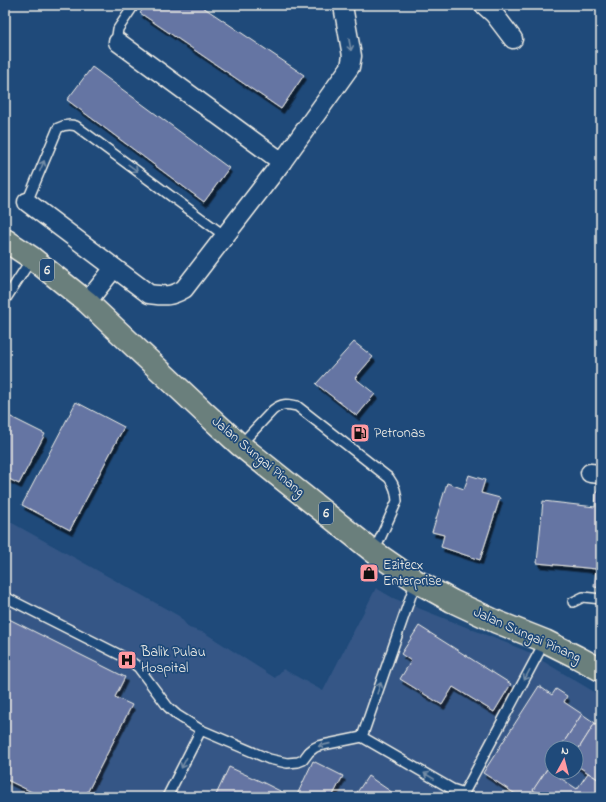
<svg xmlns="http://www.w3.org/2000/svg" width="606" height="802" viewBox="0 0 606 802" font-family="'Indie Flower',sans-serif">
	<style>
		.built { fill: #345786; fill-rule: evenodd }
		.building { fill: #6575a3; stroke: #f4f1e8; filter: url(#shadow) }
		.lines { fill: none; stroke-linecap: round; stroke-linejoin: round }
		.service-casing { stroke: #f4f1e8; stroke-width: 12 }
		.minor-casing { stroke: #f4f1e8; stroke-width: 21 }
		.primary-casing { stroke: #f4f1e8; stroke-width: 25 }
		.service { stroke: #1f4a7a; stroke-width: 9 }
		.minor { stroke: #1f4a7a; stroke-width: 18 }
		.primary { stroke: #6b7f7c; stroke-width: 22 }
		.oneway { stroke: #748da6 }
		.labels { text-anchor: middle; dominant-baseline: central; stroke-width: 3.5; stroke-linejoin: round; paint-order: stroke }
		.shield { fill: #1f4a7a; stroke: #b4bfc7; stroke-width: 1 }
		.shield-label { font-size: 13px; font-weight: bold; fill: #f4f1e8 }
		.poi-label { font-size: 14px; fill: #f4f1e8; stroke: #1f4a7a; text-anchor: start }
		.street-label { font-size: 14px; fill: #f4f1e8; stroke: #1f4a7a }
	</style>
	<defs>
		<filter id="shadow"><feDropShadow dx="2.5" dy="4.5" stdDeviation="0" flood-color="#0009"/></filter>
	</defs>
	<rect width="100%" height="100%" fill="#1f4a7a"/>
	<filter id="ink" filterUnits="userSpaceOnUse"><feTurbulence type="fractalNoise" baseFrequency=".025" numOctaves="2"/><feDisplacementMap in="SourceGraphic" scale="8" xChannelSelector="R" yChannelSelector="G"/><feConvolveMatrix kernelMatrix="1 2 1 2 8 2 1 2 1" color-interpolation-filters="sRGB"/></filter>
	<g filter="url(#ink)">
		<!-- built -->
		<path class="built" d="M5,519L179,616L189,628L205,633L275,678L283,669L323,691L376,588L393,598L526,651L601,696V797H5ZM552,748H576V772H552Z"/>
		<!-- building -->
		<g class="building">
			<path d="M146,5H200L304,75L281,109L140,13Z"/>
			<path d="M92,67L229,168L204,202L67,100Z"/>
			<path d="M354,342L373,357L355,378L375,394L357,416L316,384Z"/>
			<path d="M76,402L124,427L70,530L22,505Z"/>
			<path d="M5,414L45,434L19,484L5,477Z"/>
			<path d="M469,475L485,480L481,493L500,498L480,560L441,547L444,535L432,532L447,483L464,489Z"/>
			<path d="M596,492L601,493V588L594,587L596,569L537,563L543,501L595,507Z"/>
			<path d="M5,617L125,677L115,697L132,705L85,797H42L5,779Z"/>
			<path d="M419,626L511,684L494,712L453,687L442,705L400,679L411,661L401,654Z"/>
			<path d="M539,686L552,695L556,689L567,696L564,702L582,714L560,748H552V761L529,797H520L483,773Z"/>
			<path d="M582,714L595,723L576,753V748H560Z"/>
			<path d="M595,723L601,727V781L576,765V753Z"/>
			<path d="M313,761L343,776L332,797H296Z"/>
			<path d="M229,767L264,783L292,797H215Z"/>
			<path d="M547,769L577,789L588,773L601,781V797H545L533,790Z"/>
			<path d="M368,776L399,797H354Z"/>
		</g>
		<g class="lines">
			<!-- service casing -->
			<g class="service-casing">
				<g id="service">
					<path d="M118,42L117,36L118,29L134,5"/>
					<path d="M27,202L58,128C64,125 69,124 76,126L225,236"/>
					<path d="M5,300L32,258"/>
					<path d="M240,445L273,410C282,403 286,404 297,406L389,478C395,486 396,492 397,501L374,552"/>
					<path d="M416,581L362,737L452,789L464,793L545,641"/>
					<path d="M5,597L124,657L138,667L168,707L177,715L201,730L269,759L287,763L298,762L303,760L309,752L314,748L318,746L362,737"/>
					<path d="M573,602L583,597L601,599"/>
					<path d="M167,797L201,730"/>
				</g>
			</g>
			<!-- minor casing -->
			<g class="minor-casing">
				<g id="minor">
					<path d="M484,5L494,14L513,39"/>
					<path d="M118,42L282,162"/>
					<path d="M27,202L149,294C165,296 170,297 184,289L282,162L350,67L352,56L343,6L344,5"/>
					<path d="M87,302L114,268"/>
					<path d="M590,473L601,474"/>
				</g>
			</g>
			<!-- primary casing -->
			<g class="primary-casing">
				<path id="primary" d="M5,240L32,258L87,302L204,412L240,445L374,552L416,581L452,601L497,622L545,641L577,657L601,670"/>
			</g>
			<!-- service -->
			<use href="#service" class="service"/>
			<!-- minor -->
			<use href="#minor" class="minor"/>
			<!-- primary -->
			<use href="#primary" class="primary"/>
		</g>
		<!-- one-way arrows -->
		<defs><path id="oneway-shaft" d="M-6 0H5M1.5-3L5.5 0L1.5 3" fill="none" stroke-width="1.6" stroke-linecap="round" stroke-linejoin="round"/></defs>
		<g class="oneway">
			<use href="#oneway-shaft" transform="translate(350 45) rotate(80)"/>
			<use href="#oneway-shaft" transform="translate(42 166) rotate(-67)"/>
			<use href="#oneway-shaft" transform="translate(133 168) rotate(36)"/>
			<use href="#oneway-shaft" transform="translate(527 675) rotate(118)"/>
			<use href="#oneway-shaft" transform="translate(379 688) rotate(-71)"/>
			<use href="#oneway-shaft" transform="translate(324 745) rotate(167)"/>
			<use href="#oneway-shaft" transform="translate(184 763) rotate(117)"/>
			<use href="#oneway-shaft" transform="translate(429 776) rotate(-150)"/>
		</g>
	</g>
	<!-- icons -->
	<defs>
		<g id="fuel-square" transform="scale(1)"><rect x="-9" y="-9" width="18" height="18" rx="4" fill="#ff9aa2" stroke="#1f4a7a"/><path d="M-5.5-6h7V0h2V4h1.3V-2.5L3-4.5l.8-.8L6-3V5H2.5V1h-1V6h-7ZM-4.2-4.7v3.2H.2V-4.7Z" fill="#111"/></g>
		<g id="shop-square" transform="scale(1)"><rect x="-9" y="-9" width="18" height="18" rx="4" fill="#ff9aa2" stroke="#1f4a7a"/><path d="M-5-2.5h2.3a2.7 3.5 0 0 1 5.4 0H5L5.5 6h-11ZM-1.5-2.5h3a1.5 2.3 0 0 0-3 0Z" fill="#111"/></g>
		<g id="hospital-square" transform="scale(1)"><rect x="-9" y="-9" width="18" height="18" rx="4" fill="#ff9aa2" stroke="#1f4a7a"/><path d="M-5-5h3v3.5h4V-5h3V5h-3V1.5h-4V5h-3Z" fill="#111"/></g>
	</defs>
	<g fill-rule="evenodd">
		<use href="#fuel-square" x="360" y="433"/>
		<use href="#shop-square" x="369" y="573"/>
		<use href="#hospital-square" x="127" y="660"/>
	</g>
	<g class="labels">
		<!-- shield labels -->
		<g class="shield">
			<rect x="40" y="259" width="14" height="22" rx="3"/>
			<rect x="319" y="502" width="14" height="22" rx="3"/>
		</g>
		<g class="shield-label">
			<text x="47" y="270">6</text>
			<text x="326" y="513">6</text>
		</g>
		<!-- poi labels -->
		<g class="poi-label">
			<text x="374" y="433">Petronas</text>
			<text x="383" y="565">Ezitecx<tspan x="383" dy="16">Enterprise</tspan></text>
			<text x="141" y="652">Balik Pulau<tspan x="141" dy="16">Hospital</tspan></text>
		</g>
		<!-- street labels -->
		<g class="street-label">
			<text transform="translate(258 457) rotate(40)">Jalan Sungai Pinang</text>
			<text transform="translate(527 635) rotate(24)">Jalan Sungai Pinang</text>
		</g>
	</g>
	<!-- margin -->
	<rect width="606" height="802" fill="none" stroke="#1f4a7a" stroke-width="20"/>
	<rect x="10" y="10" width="586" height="782" fill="none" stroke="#f4f1e8" stroke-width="1.5" filter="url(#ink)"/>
	<!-- north arrow -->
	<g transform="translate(564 760) rotate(7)"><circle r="19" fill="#1f4a7a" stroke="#748da6"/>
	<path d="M0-3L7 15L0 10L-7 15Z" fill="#ff9aa2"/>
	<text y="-6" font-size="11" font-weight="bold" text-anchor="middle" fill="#f4f1e8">N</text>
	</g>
</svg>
